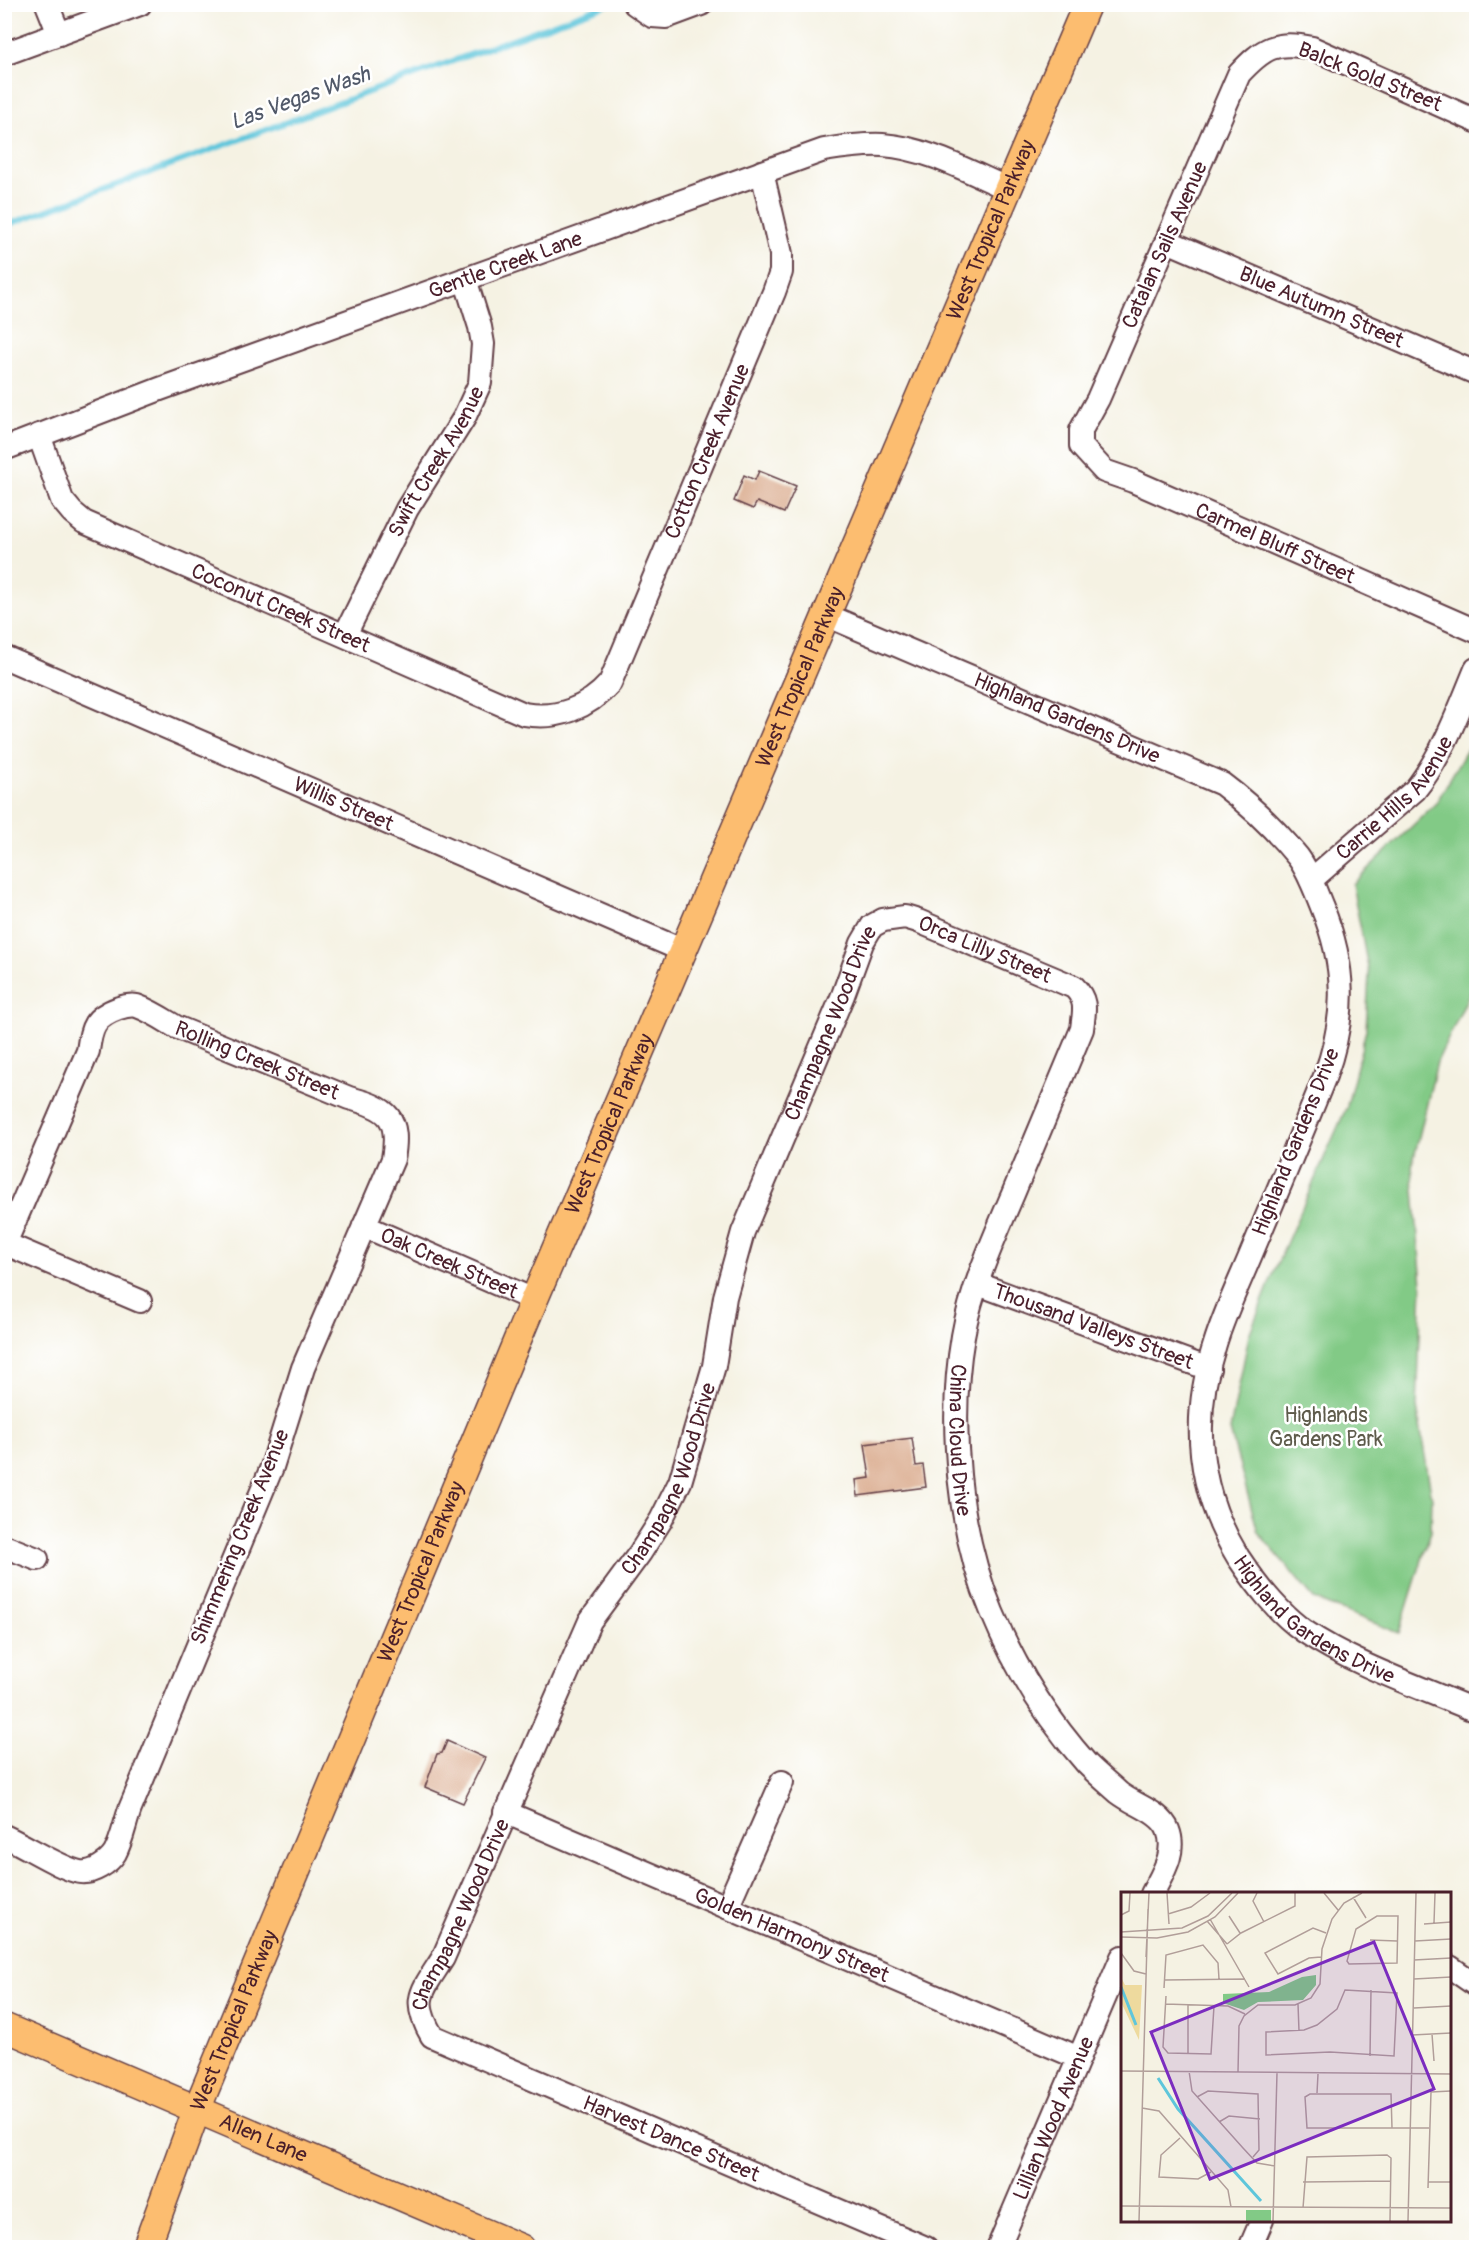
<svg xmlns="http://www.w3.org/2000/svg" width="1481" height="2252" viewBox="0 0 1481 2252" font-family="Pangolin,sans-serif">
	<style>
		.green { fill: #82ca86; stroke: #667458; stroke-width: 1.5 }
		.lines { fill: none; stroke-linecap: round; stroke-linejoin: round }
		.stream { stroke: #5ec6db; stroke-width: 6 }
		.building { fill: #d9a98a }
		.minor-casing { stroke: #643f47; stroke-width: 26 }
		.major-casing { stroke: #643f47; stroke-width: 30 }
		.minor { stroke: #fff; stroke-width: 22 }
		.major { stroke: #fcbd6f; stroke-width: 27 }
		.labels { text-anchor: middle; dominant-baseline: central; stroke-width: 5; stroke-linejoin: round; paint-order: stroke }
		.street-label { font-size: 21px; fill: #4a1f2b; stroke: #fff }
		.park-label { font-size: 21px; fill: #5e5b4b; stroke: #fff }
		.water-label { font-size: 22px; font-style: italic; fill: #515969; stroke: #fff }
		.inset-river { fill: none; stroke: #5ec6db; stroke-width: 3 }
		.inset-road { fill: none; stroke: #b19e99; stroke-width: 1.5 }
		.view { fill: #7b2cbf; fill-opacity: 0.15; stroke: #7b2cbf; stroke-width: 3 }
		.inset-edge { fill: none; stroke: #4a1f2b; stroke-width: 3 }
	</style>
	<rect width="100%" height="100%" fill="#fff"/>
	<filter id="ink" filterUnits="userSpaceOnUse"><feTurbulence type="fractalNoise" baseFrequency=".0167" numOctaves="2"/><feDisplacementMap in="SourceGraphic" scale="12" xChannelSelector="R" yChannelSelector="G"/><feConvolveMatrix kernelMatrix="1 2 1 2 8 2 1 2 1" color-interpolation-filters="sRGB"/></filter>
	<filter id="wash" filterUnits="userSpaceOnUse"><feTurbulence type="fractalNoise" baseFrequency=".008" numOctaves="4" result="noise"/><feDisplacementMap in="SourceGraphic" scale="24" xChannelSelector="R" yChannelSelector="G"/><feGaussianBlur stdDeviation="1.35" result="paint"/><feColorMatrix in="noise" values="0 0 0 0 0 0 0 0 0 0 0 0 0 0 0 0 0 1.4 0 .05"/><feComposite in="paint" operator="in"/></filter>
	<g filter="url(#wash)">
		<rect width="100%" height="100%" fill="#f5f2e3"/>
		<!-- green -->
		<path class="green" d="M1476,734V980L1437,1062L1412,1166L1422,1285L1417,1407L1432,1499L1431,1531L1399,1633L1314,1599L1258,1532L1230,1430L1249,1335L1275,1269L1347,1106L1366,1030L1369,973L1352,884L1436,803Z"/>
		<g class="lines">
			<!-- stream -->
			<path class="stream" d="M4,226L608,4"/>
		</g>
		<g id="blocks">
			<!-- building -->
			<g class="building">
				<path d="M759,471L796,486L784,513L757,502L753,509L734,501L744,475L755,480Z"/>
				<path d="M912,1438L916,1466L923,1465L926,1487L858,1496L856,1480L870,1478L865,1444Z"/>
				<path d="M447,1741L485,1758L463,1803L425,1787L437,1754L442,1753Z"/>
			</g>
		</g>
	</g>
	<g filter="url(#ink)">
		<use href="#blocks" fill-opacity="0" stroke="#643f47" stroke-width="1.5"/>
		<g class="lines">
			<!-- minor casing -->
			<g class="minor-casing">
				<g id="minor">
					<path d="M47,4L59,34"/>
					<path d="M635,4L652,16L666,17L701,4"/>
					<path d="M4,54L140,4"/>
					<path id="s1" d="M1476,121L1312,48C1276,40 1263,48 1239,74L1098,399L1081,430V446L1104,471L1133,481L1476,631"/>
					<path id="s2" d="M1167,241L1476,373"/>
					<path id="s3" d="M39,435L62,500L72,512L84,522L524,714C557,720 588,708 610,683L774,292L781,272V254L762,172"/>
					<path id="s4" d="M4,449L160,389L824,150C843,147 863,144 883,145C927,148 969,172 1009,189"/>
					<path id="s5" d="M826,615L1222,784C1250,805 1276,830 1298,857C1309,872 1315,890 1322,907C1346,966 1347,1016 1325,1076C1302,1133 1278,1190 1254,1247C1241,1279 1225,1311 1215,1344C1191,1418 1197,1490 1238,1557C1256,1584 1277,1612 1304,1631C1352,1664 1422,1688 1476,1711"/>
					<path id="s6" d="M345,635L407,509L464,418L480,383L483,344L480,327L465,279"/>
					<path id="s7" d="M4,657L684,951"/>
					<path id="s8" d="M1311,880L1415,790C1443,755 1459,710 1476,669"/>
					<path id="s9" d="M364,1226L534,1300"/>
					<path d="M6,1244L140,1301"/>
					<path id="s10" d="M4,1246L88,1051C91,1027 94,1017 119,1008C125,1006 132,1005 137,1006C151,1011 163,1019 176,1027L349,1098C389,1108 400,1118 393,1159L303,1368L272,1467L130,1809C125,1823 122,1840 115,1853C109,1863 92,1874 80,1872C61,1869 25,1845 4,1836"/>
					<path id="s11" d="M978,1284L1209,1369"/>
					<path d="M4,1546L37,1559"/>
					<path id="s12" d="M505,1812L1079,2058"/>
					<path d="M727,1907L782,1782"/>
					<path d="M1450,1967L1476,1985"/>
					<path id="s13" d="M926,2248L432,2036C410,1999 423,1990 443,1958L590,1621L640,1553L661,1520L680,1482L714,1366L725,1297L743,1232L843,995L862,943L872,926L883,920L905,917L918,921L1074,987C1088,1001 1084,1011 1082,1029C1059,1084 1036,1139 1013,1194C994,1238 971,1289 963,1336C948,1422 958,1532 992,1612C1015,1668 1047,1719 1087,1764C1097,1774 1109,1784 1119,1793C1136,1806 1161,1812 1168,1830C1177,1853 1162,1874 1152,1894"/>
					<path id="s14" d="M998,2248L1122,1957"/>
					<path d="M1250,2248L1262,2220"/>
				</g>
			</g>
			<!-- major casing -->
			<g class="major-casing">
				<g id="major">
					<path id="s15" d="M4,2027L521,2248"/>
					<path id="s16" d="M146,2248L197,2109L534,1300L1087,4"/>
				</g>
			</g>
			<!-- minor -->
			<use href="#minor" class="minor"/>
			<!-- major -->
			<use href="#major" class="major"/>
		</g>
	</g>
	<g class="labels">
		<!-- street labels -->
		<g class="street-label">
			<text transform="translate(1370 77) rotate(22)">Balck Gold Street</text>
			<text stroke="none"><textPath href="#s16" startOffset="2188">West Tropical Parkway</textPath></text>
			<text transform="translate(1165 245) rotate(-66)">Catalan Sails Avenue</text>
			<text stroke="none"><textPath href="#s4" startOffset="534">Gentle Creek Lane</textPath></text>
			<text stroke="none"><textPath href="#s2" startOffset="168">Blue Autumn Street</textPath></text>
			<text stroke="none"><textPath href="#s3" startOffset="927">Cotton Creek Avenue</textPath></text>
			<text stroke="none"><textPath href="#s6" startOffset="196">Swift Creek Avenue</textPath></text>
			<text stroke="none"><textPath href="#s1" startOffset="888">Carmel Bluff Street</textPath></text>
			<text stroke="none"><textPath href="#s3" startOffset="315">Coconut Creek Street</textPath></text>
			<text stroke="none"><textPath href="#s16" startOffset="1702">West Tropical Parkway</textPath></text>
			<text stroke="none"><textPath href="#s5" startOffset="262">Highland Gardens Drive</textPath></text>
			<text stroke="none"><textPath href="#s8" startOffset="118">Carrie Hills Avenue</textPath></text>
			<text stroke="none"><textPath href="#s7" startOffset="370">Willis Street</textPath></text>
			<text stroke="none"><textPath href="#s13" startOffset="1869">Orca Lilly Street</textPath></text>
			<text stroke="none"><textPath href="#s13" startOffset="1642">Champagne Wood Drive</textPath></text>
			<text stroke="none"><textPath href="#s10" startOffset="420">Rolling Creek Street</textPath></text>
			<text stroke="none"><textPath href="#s16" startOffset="1216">West Tropical Parkway</textPath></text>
			<text transform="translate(1296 1142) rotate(-68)">Highland Gardens Drive</text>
			<text stroke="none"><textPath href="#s9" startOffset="93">Oak Creek Street</textPath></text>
			<text stroke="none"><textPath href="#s11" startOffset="123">Thousand Valleys Street</textPath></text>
			<text stroke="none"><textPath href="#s13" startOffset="2445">China Cloud Drive</textPath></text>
			<text stroke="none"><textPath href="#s13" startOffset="1156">Champagne Wood Drive</textPath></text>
			<text transform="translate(240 1537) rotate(-68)">Shimmering Creek Avenue</text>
			<text stroke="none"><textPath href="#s16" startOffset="730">West Tropical Parkway</textPath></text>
			<text stroke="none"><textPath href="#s5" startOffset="1377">Highland Gardens Drive</textPath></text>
			<text stroke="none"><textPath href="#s13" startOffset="670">Champagne Wood Drive</textPath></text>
			<text stroke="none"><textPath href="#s12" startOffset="312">Golden Harmony Street</textPath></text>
			<text stroke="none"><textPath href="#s16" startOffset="244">West Tropical Parkway</textPath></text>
			<text stroke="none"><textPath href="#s14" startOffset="141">Lillian Wood Avenue</textPath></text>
			<text stroke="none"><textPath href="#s15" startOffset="282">Allen Lane</textPath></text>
			<text transform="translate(671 2139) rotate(23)">Harvest Dance Street</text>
		</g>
		<!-- park labels -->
		<g class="park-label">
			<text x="1326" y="1415">Highlands<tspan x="1326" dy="24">Gardens Park</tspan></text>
		</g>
		<!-- water labels -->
		<g class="water-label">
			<text transform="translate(300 98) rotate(-20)">Las Vegas Wash</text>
		</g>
	</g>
	<!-- overview -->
	<g transform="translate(1121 1892)">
		<rect width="330" height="330" fill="#f5f2e3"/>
		<path d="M195,83V93L182,108L137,110L123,118L102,111V102L148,100L181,85ZM125,318H150V329H125Z" fill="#82ca86"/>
		<path d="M0,85L4,93H21L18,148L0,110Z" fill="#eeda9e"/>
		<path class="inset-river" d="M0,95L15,133M37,186L57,217L140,309"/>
		<path class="inset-road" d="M46,1L48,32M136,1L132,9L143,30M203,1L217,18M232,5L245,26M47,22L70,15L89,1M0,23L8,19L9,1M108,24L119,41M256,24H277L276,71L228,72L226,69L235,37ZM89,27L128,95M86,29L106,52M313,31L314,1M303,32L330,30M0,40L61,36L87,24L111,1M0,45L36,46L67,40L94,25L117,1M249,48L276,49M294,49L330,47M106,52L120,41L174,14V1M0,61L13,79L25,82M25,65L28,1M200,65L188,66L157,82L144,61L192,36L205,41M293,68L330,66M293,87L330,85M44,88L124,87M43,96L45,63L82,53L97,71L98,87M224,98L276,101L273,164L209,160L145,163V140L183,138L196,133L216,117ZM45,104L42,155L47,161L90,162L93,114M44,112L107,114L124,122M177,112L178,139M293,116L330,114M311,142L313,169M291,143L330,141M67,162V113M249,164L250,98M0,179L330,182M68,179L71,199L122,256L136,271L154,274M117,180L118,134L123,124L137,113H174L190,106L199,92L201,57L211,27L223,11L241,1M196,201L197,182M76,205L87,199L137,202L138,258L132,265M21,216L38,219L107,298L110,315M98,230L108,224L139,227M271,236L270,202H189L184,205L186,236H308M59,246L40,263L38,285L77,287L90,280M182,290L269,289M307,290H330M307,296L310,200L330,199M0,314L330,316M182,316L186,265L266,263L270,266L269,329M18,329L27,17M152,329L156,181M287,329L295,1"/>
		<path class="view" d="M253,50L313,197L89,287L30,140Z"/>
		<rect width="330" height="330" class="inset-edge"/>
	</g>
	<!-- margin -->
	<rect width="1481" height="2252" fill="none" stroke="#fff" stroke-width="24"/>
</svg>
